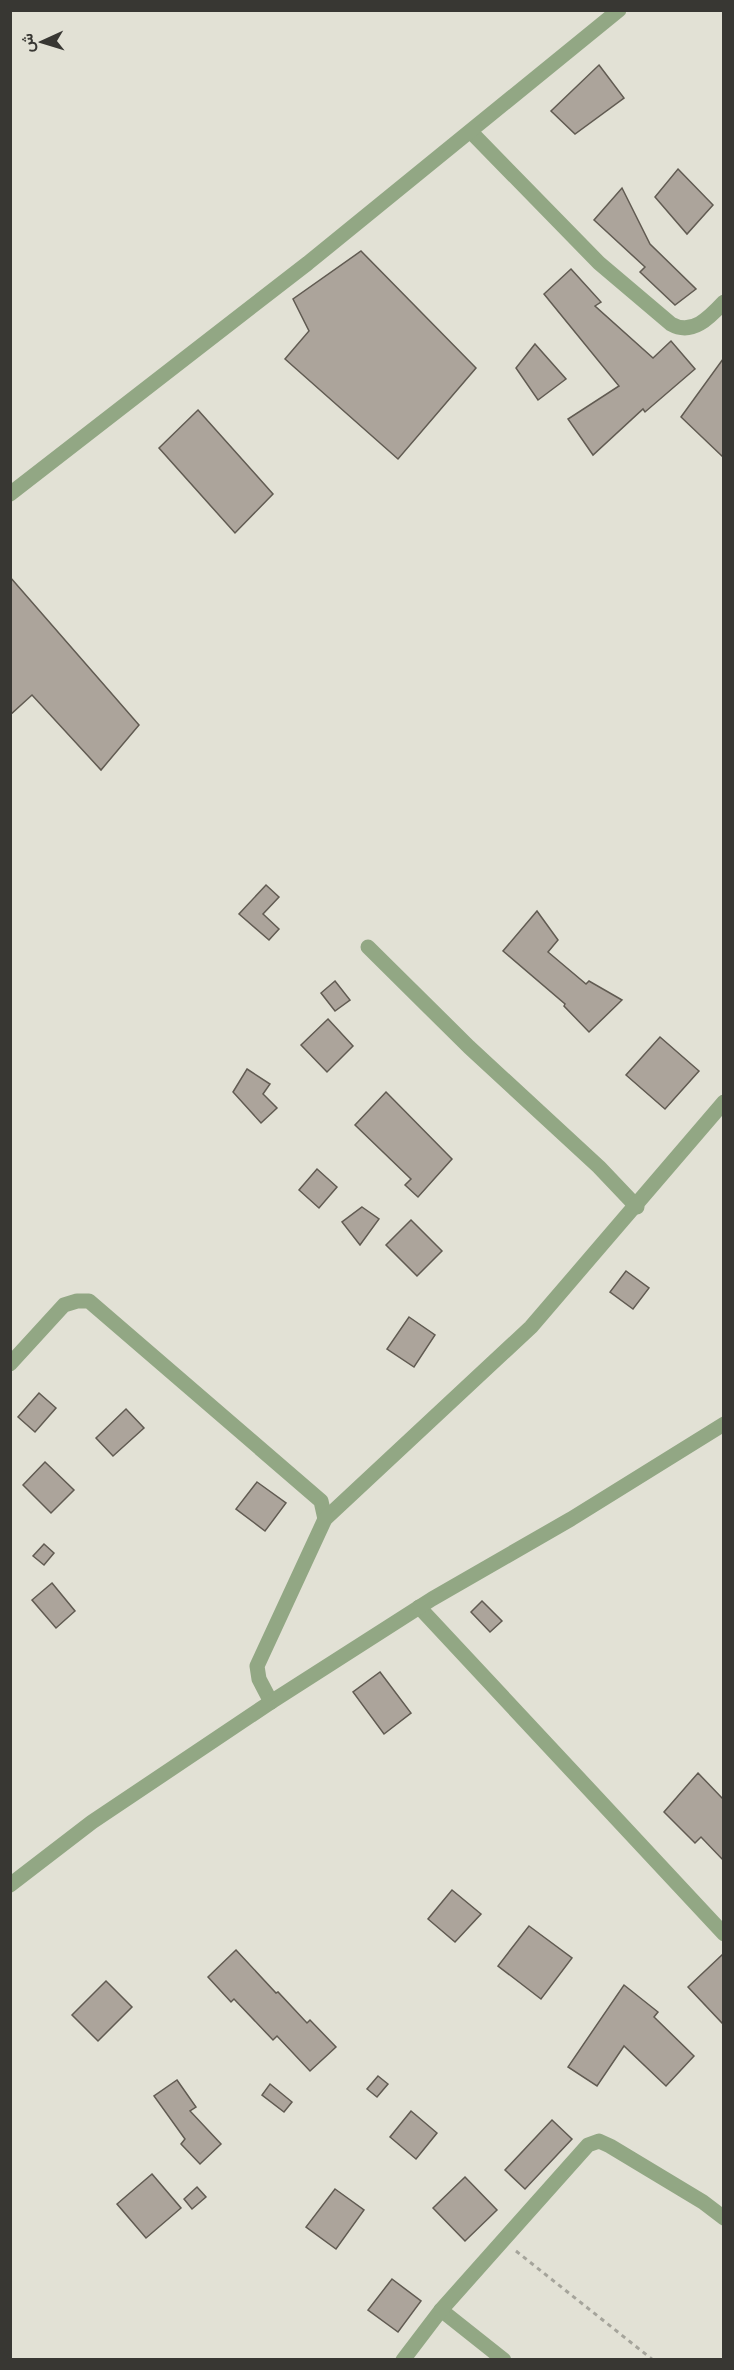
<svg xmlns="http://www.w3.org/2000/svg" width="734" height="2370" viewBox="0 0 734 2370" font-family="Poppins,Vazirmatn,sans-serif">
	<style>
		.building { fill: #aca49b; stroke: #615b52; stroke-width: 1.5 }
		.lines { fill: none; stroke-linecap: round; stroke-linejoin: round }
		.path { stroke: #a5a49b; stroke-width: 3; stroke-dasharray: 4.5 4.5; stroke-linecap: butt }
		.minor { stroke: #92a784; stroke-width: 15 }
	</style>
	<rect width="100%" height="100%" fill="#e2e1d5"/>
	<!-- building -->
	<g class="building">
		<path d="M599,65L624,98L575,134L551,111Z"/>
		<path d="M678,169L713,205L687,234L655,197Z"/>
		<path d="M622,188L650,244L696,289L675,305L640,272L645,267L594,220Z"/>
		<path d="M361,251L476,368L398,459L285,359L309,331L293,299Z"/>
		<path d="M571,269L601,302L595,306L653,358L671,341L695,369L645,412L643,409L593,455L568,419L619,386L544,294Z"/>
		<path d="M535,344L566,379L538,400L516,368Z"/>
		<path d="M723,359V457L681,417Z"/>
		<path d="M198,410L273,494L235,533L159,448Z"/>
		<path d="M10,577L139,725L101,770L32,695L10,715Z"/>
		<path d="M266,885L279,897L263,914L279,929L269,940L239,914Z"/>
		<path d="M537,911L558,940L548,952L586,984L589,981L622,1000L589,1032L564,1006L565,1004L503,951Z"/>
		<path d="M335,981L350,1000L335,1011L321,993Z"/>
		<path d="M328,1019L353,1046L327,1072L301,1045Z"/>
		<path d="M660,1037L699,1071L665,1109L626,1075Z"/>
		<path d="M247,1069L270,1084L263,1094L277,1108L261,1123L233,1092Z"/>
		<path d="M386,1092L452,1159L418,1197L405,1185L411,1179L355,1125Z"/>
		<path d="M317,1169L337,1187L319,1208L299,1190Z"/>
		<path d="M362,1207L379,1219L360,1245L342,1222Z"/>
		<path d="M411,1220L442,1251L417,1276L386,1245Z"/>
		<path d="M626,1271L649,1288L633,1309L610,1292Z"/>
		<path d="M409,1317L435,1335L414,1367L387,1349Z"/>
		<path d="M39,1393L56,1408L35,1432L18,1417Z"/>
		<path d="M126,1409L144,1428L113,1456L96,1438Z"/>
		<path d="M45,1462L74,1490L51,1513L23,1485Z"/>
		<path d="M257,1482L286,1503L265,1531L236,1509Z"/>
		<path d="M44,1544L54,1553L44,1565L33,1556Z"/>
		<path d="M52,1583L75,1611L56,1628L32,1600Z"/>
		<path d="M482,1601L502,1621L490,1632L471,1612Z"/>
		<path d="M380,1672L411,1713L384,1734L353,1692Z"/>
		<path d="M698,1773L723,1799V1860L701,1837L695,1843L664,1812Z"/>
		<path d="M452,1890L481,1914L455,1942L428,1919Z"/>
		<path d="M529,1926L572,1958L541,1999L498,1966Z"/>
		<path d="M236,1950L276,1993L278,1992L307,2023L310,2020L336,2047L310,2071L277,2036L273,2040L234,1999L231,2002L208,1977Z"/>
		<path d="M723,1954V2024L688,1987Z"/>
		<path d="M106,1981L132,2007L98,2041L72,2015Z"/>
		<path d="M624,1985L658,2012L654,2017L694,2056L666,2086L624,2046L597,2086L568,2067Z"/>
		<path d="M378,2076L388,2084L377,2097L367,2089Z"/>
		<path d="M177,2080L196,2107L190,2111L221,2144L200,2164L181,2144L185,2139L154,2096Z"/>
		<path d="M270,2084L292,2102L284,2112L262,2095Z"/>
		<path d="M411,2111L437,2133L416,2159L390,2137Z"/>
		<path d="M552,2120L572,2139L525,2189L505,2170Z"/>
		<path d="M152,2174L181,2208L146,2238L117,2204Z"/>
		<path d="M465,2177L497,2210L465,2241L433,2208Z"/>
		<path d="M197,2187L206,2197L192,2209L184,2199Z"/>
		<path d="M335,2189L364,2210L336,2249L306,2227Z"/>
		<path d="M392,2279L421,2301L398,2332L368,2310Z"/>
	</g>
	<g class="lines">
		<!-- path -->
		<path class="path" d="M516,2251L653,2360"/>
		<!-- minor -->
		<g class="minor">
			<path d="M471,132L599,263L671,324C692,336 709,318 724,302"/>
			<path d="M10,494L308,263L619,10"/>
			<path d="M368,947L469,1047L599,1167L637,1207"/>
			<path d="M10,1364L64,1305L77,1301H89L321,1501L325,1519"/>
			<path d="M419,1607L724,1934"/>
			<path d="M271,1702L259,1679L257,1666L325,1519L531,1327L724,1102"/>
			<path d="M10,1885L92,1822L271,1702L432,1599L571,1519L724,1424"/>
			<path d="M441,2310L504,2360"/>
			<path d="M403,2360L441,2310L588,2145L599,2141L610,2146L703,2202L724,2218"/>
		</g>
	</g>
	<!-- border -->
	<rect width="734" height="2370" fill="none" stroke="#383733" stroke-width="24"/>
	<!-- north arrow -->
	<g transform="translate(42 42) rotate(266)" stroke="#e2e1d5" stroke-width="4.5" paint-order="stroke">
	<path d="M0-4.5L10 22L0 15L-10 22Z" fill="#383733"/>
	<text y="-9" font-size="16" font-weight="bold" text-anchor="middle" fill="#383733">ش</text>
	</g>
</svg>
